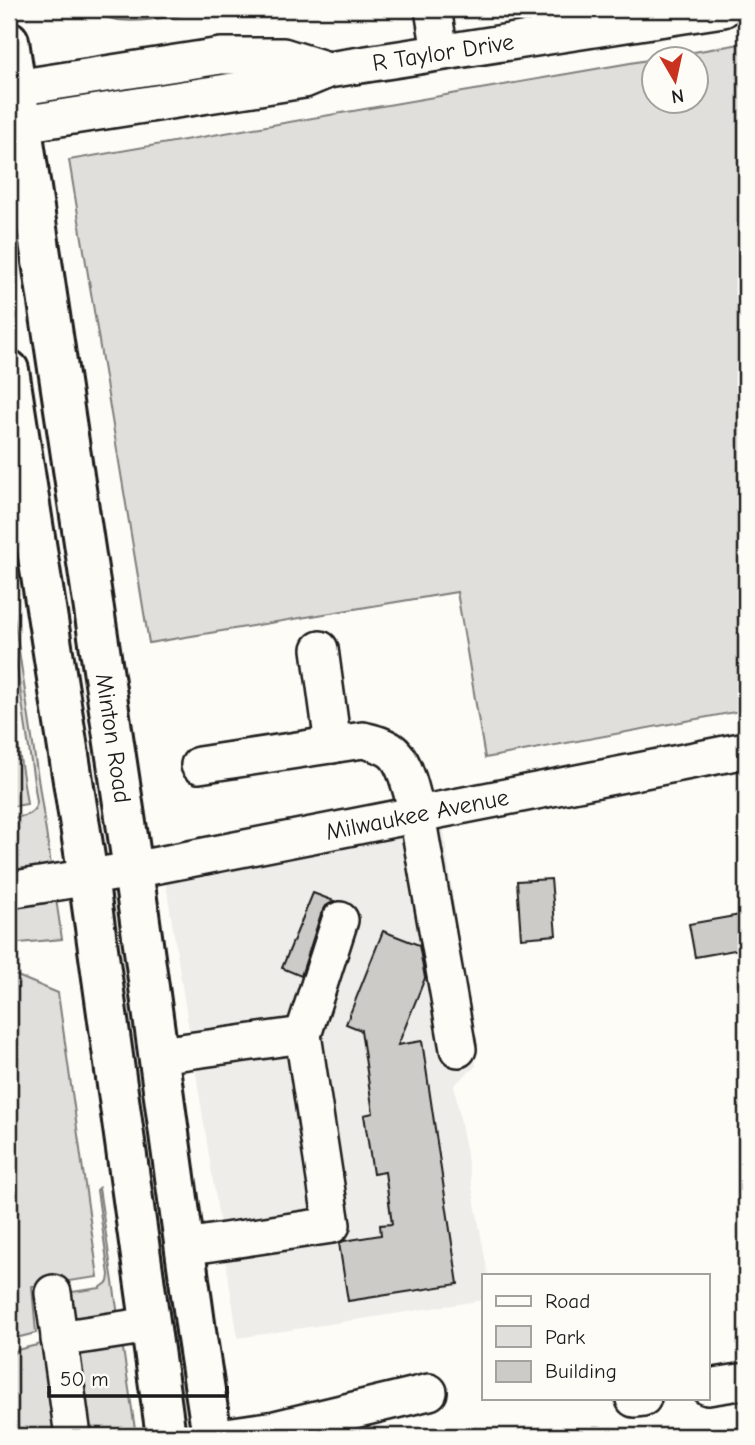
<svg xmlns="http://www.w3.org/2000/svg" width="755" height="1445" viewBox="0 0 755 1445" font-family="'Comic Neue',sans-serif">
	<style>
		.built { fill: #eeede9 }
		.green { fill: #e0dfdb; stroke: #7e7e7c; stroke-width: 2; fill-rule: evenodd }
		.water { fill: #b7b6b2; stroke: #797876; stroke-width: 2 }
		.building { fill: #cccbc8; stroke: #1c1c1c; stroke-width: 2 }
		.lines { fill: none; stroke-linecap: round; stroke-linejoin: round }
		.minor-casing { stroke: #1c1c1c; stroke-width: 40 }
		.major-casing { stroke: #1c1c1c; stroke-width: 44 }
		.minor { stroke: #fdfcf7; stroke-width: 35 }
		.major { stroke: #fdfcf7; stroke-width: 38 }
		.labels { text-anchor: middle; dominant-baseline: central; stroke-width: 7; stroke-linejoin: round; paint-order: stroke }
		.street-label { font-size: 24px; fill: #1c1c1c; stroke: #fdfcf7 }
	</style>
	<rect width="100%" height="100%" fill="#fdfcf7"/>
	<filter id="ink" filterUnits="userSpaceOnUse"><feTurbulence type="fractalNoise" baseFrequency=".0143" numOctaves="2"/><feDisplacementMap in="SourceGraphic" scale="14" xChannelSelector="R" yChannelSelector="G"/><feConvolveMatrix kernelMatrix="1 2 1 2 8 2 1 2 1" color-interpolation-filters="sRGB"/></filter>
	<g filter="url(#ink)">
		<!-- built -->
		<path class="built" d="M443,824L476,1066L454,1085L488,1275H484V1300L238,1338L165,878Z"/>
		<!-- green -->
		<g class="green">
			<path d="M746,43V710L485,758L457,592L149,643L69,160ZM654,60H696V102H654Z"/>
			<path d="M9,584L62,939L9,944V819C21,816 35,817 37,802L9,615Z"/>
			<path d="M9,686L27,804L9,807Z"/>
			<path d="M15,975L58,993L98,1277L32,1286L36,1333L12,1339L9,1342V976Z"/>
			<path d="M99,1188L136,1436H9V1358L17,1350L41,1344L44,1340L43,1296L100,1288L108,1282L109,1275L97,1190Z"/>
		</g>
		<!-- water -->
		<path class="water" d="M93,9H218C190,13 139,25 113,19C106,18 100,13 93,9Z"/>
		<!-- building -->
		<g class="building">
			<path d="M551,879L556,935L521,938L517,881Z"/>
			<path d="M313,893L334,901L326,906L321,914L301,976L282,968Z"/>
			<path d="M746,914V948L695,957L689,924Z"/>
			<path d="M383,931L419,945L425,978L398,1045L422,1041L458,1284L348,1301L339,1243L344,1241L381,1235L380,1225L392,1224L385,1172L373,1174L364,1115L373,1113L361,1030L346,1024Z"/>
		</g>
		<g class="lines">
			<!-- minor casing -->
			<g class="minor-casing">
				<g id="minor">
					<path d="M433,9L440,52"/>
					<path d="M9,89L221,56H283L328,70"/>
					<path id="s1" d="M9,126L304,80L328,70L723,9"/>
					<path d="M320,649L333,745"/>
					<path d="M199,765L363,740C374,743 385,745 394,753C407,766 413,797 417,815L458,1049"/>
					<path id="s2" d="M9,890L133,870L746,750"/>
					<path d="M303,1035L340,920"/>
					<path d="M159,1055L303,1035L332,1225L185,1247"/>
					<path d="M53,1293L73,1436"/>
					<path d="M59,1339L150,1325"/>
					<path d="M708,1387L746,1381"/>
					<path d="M634,1399L643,1398"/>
					<path d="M226,1436L275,1429L429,1392"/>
				</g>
			</g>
			<!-- major casing -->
			<g class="major-casing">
				<g id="major">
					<path id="s3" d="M9,41L133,870L197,1338L212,1436"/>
					<path d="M9,370L88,877L166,1436"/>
				</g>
			</g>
			<!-- minor -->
			<use href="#minor" class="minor"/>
			<!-- major -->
			<use href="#major" class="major"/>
		</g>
	</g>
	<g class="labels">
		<!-- street labels -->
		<g class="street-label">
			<text stroke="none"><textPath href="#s1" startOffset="441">R Taylor Drive</textPath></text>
			<text stroke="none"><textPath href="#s3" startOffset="705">Minton Road</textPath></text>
			<text stroke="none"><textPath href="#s2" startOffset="415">Milwaukee Avenue</textPath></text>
		</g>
	</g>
	<!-- margin -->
	<rect width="755" height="1445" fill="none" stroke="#fdfcf7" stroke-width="35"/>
	<rect x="18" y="18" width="720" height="1410" fill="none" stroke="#1c1c1c" stroke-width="2.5" filter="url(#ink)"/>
	<!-- legend -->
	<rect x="482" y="1274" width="228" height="126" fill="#fdfcf7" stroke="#a3a29f" stroke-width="2"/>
	<rect x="496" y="1296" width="35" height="10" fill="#fdfcf7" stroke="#a3a29f" stroke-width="2"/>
	<text x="545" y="1308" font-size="21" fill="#1c1c1c">Road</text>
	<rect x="496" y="1326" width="35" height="21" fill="#e0dfdb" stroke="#a3a29f" stroke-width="2"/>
	<text x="545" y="1344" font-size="21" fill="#1c1c1c">Park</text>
	<rect x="496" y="1361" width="35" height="21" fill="#cccbc8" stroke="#a3a29f" stroke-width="2"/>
	<text x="545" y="1378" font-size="21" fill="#1c1c1c">Building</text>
	<!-- north arrow -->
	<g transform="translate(675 80) rotate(171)"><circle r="33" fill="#fdfcf7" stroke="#a3a29f" stroke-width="2"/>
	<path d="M0-5L12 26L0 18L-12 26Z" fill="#c8321e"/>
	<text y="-10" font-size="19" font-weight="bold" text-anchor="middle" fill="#1c1c1c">N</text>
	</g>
	<!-- scale -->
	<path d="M49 1386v10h178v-10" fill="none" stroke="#1c1c1c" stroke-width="3.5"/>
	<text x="60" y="1386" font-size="21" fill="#1c1c1c" stroke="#fdfcf7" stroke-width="5" paint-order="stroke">50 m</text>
</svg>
